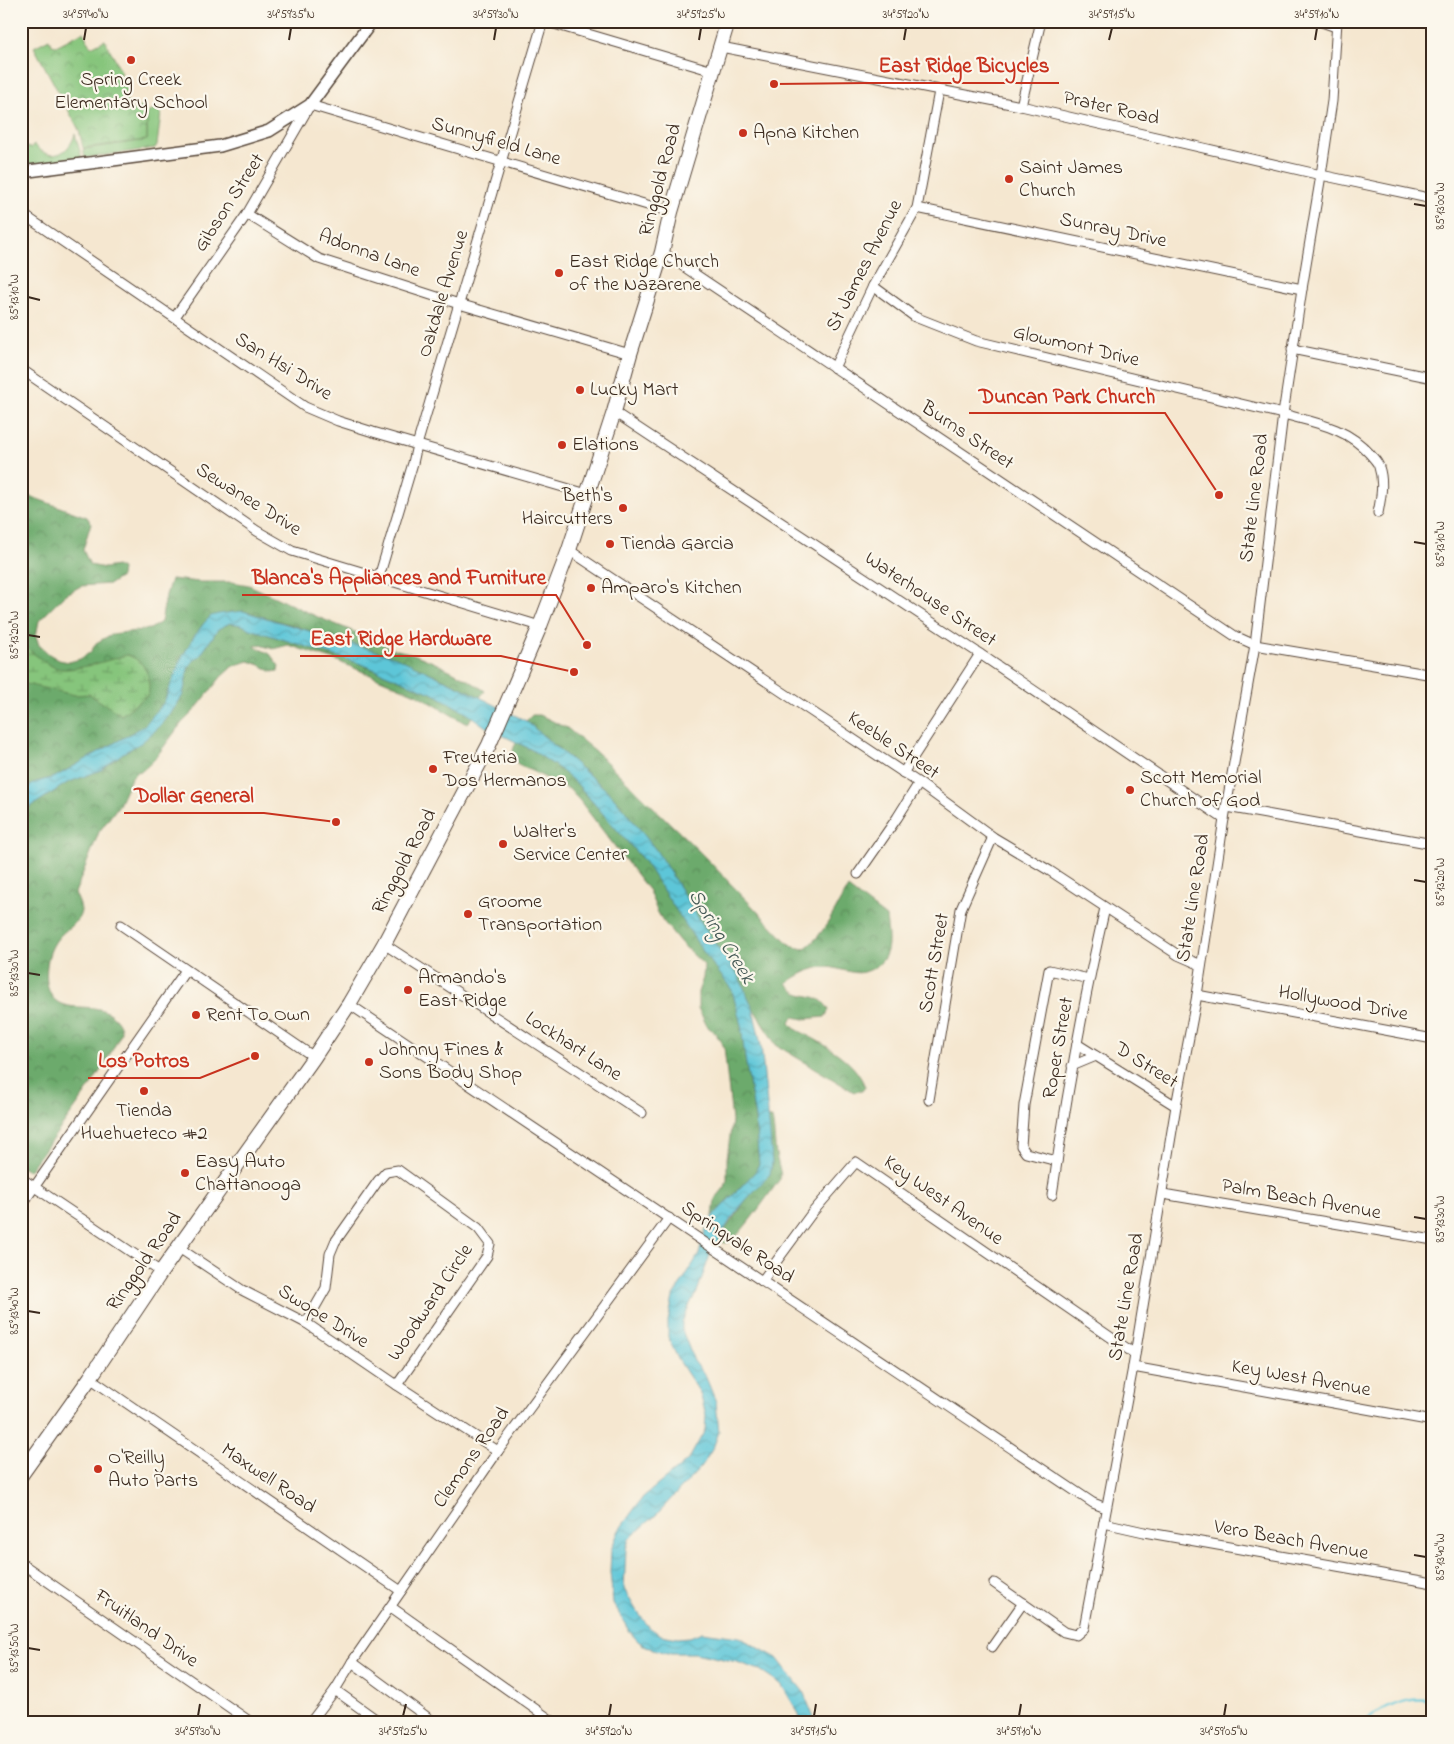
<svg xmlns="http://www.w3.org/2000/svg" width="1454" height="1744" viewBox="0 0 1454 1744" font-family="'Indie Flower',sans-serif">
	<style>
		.grass { fill: #86c57c; stroke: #60784d }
		.forest { fill: url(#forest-crowns); stroke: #546a45 }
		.wetland { fill: url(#wetland-marsh); stroke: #60784d }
		.park { fill: url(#park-crowns); stroke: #60784d }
		.water { fill: url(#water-waves); stroke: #4c787b }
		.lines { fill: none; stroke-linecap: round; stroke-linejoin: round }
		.stream { stroke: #5dc6d8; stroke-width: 2.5 }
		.minor-casing { stroke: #574639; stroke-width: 11 }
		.tertiary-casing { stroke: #574639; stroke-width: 14 }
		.primary-casing { stroke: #574639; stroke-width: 16 }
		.minor { stroke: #fff; stroke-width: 9 }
		.tertiary { stroke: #fff; stroke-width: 11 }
		.primary { stroke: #fff; stroke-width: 14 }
		.ticks { fill: none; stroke: #3b2a1e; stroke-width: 2 }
		.poi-dot { fill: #c8321e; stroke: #fbf7ec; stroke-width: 2 }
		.labels { text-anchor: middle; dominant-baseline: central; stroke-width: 4.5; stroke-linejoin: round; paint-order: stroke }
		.poi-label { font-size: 20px; fill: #3b2a1e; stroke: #fbf7ec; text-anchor: start }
		.street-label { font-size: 20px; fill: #3b2a1e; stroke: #fbf7ec }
		.water-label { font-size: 21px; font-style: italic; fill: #455956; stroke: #fbf7ec }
		.leader { fill: none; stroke: #c8321e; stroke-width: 2 }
		.callout-dot { fill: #c8321e; stroke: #fbf7ec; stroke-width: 2 }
		.callout-label { font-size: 21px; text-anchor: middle; font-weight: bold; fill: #c8321e; stroke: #fbf7ec; stroke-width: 4.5; stroke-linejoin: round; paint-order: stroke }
		.neatline { fill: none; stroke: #3b2a1e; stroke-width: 2 }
		.ticks-label { font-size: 12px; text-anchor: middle; fill: #3b2a1e }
	</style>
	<defs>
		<pattern id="forest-crowns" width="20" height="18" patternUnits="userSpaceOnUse" patternTransform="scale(1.25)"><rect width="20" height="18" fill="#6caa6c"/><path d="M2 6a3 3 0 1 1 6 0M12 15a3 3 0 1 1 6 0" fill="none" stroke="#5a8b58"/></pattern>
		<pattern id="wetland-marsh" width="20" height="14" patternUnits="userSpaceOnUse" patternTransform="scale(1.25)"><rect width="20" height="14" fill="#86c57c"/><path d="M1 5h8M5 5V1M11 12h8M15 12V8" fill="none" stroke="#6fa065"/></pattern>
		<pattern id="park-crowns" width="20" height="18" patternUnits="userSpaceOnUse" patternTransform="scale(1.25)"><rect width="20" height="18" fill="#86c57c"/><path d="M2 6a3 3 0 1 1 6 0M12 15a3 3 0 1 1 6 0" fill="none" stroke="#6fa065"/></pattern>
		<pattern id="water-waves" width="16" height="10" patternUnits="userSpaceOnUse" patternTransform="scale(1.25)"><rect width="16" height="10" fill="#5dc6d8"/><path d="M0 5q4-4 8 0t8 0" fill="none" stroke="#4ea1af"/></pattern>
	</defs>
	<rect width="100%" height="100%" fill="#fbf7ec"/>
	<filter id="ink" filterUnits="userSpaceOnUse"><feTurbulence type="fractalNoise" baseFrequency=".02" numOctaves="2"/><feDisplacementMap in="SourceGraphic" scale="10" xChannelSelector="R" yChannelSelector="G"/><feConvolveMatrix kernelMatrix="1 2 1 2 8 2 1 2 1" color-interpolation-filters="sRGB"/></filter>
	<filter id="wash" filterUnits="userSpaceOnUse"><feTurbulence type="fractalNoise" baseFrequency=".0096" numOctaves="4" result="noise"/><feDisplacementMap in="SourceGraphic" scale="20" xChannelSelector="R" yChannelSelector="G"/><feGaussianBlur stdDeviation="1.12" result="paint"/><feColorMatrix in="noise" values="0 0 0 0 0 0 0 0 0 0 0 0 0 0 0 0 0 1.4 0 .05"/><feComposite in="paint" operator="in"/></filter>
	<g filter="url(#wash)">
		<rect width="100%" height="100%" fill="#f5e7d0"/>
		<!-- grass -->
		<g class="grass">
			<path d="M162,105L157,145L155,148L85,158L83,149L147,140V113Z"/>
			<path d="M75,134L82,158L21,166V136L26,147L31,148L34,144C49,163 69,155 75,134Z"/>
		</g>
		<!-- forest -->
		<g class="forest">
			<path d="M21,493L87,517L91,523L83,550L90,565L105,568L116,566L122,569L121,577L110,584L81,586L65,595L39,621L36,636L39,645L49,654L59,660L69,662L80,659L91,652L96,643L112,634L150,629L161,622L166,595L171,579L200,582H232L249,585L320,618L380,642C390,651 403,650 416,655C437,663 466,677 485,691L480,697L433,674L296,626L243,611L204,623L193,638L181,659L164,702L144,726L55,777L36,782L21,792Z"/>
			<path d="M230,623L242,625L250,629L361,664L436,695L472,716L469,722L465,723L418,695L335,660L288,645L273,649L260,645L254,646L270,654L279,666L278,671L272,672L260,665L249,661L233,666L221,677L195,710L181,724L153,761L142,771L137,772L131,778L119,805L99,832L75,893C77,898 81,905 81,911C80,921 69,927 62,934C49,946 45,965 47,983C52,1014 79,1004 99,1009C110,1011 125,1024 120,1035C98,1082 59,1129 29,1171L21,1166V813L67,783L101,770L123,753L140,743L157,729L174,709L183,695L188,669L192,662L200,656L218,629Z"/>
			<path d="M532,715H540L567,728L597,753L699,851L787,942L794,947L804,949C825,935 835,908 848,888L886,917C888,936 893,956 874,968C867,972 859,974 852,972C843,971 835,967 825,967C810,968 799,975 787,983C790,986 793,991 796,992C811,999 819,993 829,1010L825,1017L804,1019L793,1017L790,1023L794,1028C819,1042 855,1058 865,1087L862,1091L854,1092L776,1045L753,1008L738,975L711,938L656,850L611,794L526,721Z"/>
			<path d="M516,742L532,750L561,770L577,784L610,822L644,861L702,950L732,990L741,1025L745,1058L755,1118L759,1164L755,1172L713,1216L715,1199L725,1187L727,1180V1158L732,1121L724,1047L716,1034L707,1026L698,1008V992L703,978L704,965L681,943L663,921L657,911L649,891L580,801L569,789L519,765C510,757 512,752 516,742Z"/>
			<path d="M768,1118H772C775,1133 774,1149 778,1163C779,1169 782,1173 780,1179C771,1191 740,1237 729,1242C725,1244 722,1242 718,1240L746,1200L770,1174L772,1163Z"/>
		</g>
		<!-- wetland -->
		<path class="wetland" d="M21,642C31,651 43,663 56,668C73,673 110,659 127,655C145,660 152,678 148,695L121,715L89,694L75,695L21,683Z"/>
		<!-- park -->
		<path class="park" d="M83,32L91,47L105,40L122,73L119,74L128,91L123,94L132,111L143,106L147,113V140L83,148L79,130L34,47L49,39L52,45L56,46Z"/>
		<!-- water -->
		<path class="water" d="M243,611L396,657L466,690L526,721L611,794L630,817L656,850L711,938L738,975L753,1008L761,1045L770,1134L772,1163L770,1174L746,1200L731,1219L711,1252L697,1292L691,1302L682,1322V1330L694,1361L705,1375L716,1402L719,1432L713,1448L702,1466L655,1516L629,1539L626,1549L624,1589L636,1610L650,1628L661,1635L677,1638L690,1637L702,1632L739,1637L777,1658L803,1691L816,1723H801L799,1714L781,1684L760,1670L737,1662L695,1653H667L646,1647L638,1641L629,1631L613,1603L610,1572L611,1550L619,1530L643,1497L689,1459L705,1430L706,1415L700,1393L678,1359L668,1337V1321L673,1297L699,1254L705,1231L713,1216L755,1172L759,1164L755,1118L745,1058L741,1025L732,990L702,950L644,861L577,784L561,770L532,750L486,727L468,714L436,695L361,664L250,629L242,625L230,623L218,629L200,656L192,662L188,669L183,695L174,709L157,729L141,743L123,753L101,770L67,783L21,813V792L36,782L55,777L144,726L164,702L181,659L193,638L204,623L211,616L218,614Z"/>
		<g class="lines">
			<!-- stream -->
			<path class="stream" d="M1366,1723C1371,1713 1377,1713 1385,1709C1401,1701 1415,1697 1433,1701"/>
		</g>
	</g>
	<g filter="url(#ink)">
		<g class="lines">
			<!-- minor casing -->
			<g class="minor-casing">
				<g id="minor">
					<path d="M544,21L713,71"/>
					<path d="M1319,21L1336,27"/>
					<path d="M721,47L1021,106L1321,175L1433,199"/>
					<path d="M1021,106L1041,21"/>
					<path d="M917,208L1302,289"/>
					<path d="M21,213L305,407L338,421L373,432L587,494"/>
					<path d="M247,214L319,259L459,304L630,354"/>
					<path d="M662,252L1235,636L1255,645L1433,675"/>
					<path d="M873,286L915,317L976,341L1283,414C1316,423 1346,427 1370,454C1373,458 1378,462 1379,467C1384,482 1381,498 1378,513"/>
					<path d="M175,317L247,214L310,105L671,212"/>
					<path d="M1292,349L1433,378"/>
					<path d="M834,368L873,286L917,208L939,91"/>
					<path d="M21,369L257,531L292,551L540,626"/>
					<path d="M614,412L980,654L1224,819"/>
					<path d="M569,550L919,783L993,837L1050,871L1178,955L1201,965"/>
					<path d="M379,577L413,463L417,445L543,21"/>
					<path d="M903,773L980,654"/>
					<path d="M1227,807L1433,844"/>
					<path d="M858,874L897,818L919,783"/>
					<path d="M121,925L314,1057"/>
					<path d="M384,944L642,1113"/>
					<path d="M1197,995L1433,1039"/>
					<path d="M349,1004L1093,1503L1106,1508"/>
					<path d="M1077,1044L1176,1106"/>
					<path d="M1072,1066L1096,1056"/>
					<path d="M929,1100L961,909L993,837"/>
					<path d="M1057,1161L1026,1153L1021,1146L1024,1105L1049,970L1089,979"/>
					<path d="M21,1178L161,1272"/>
					<path d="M1163,1194L1433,1240"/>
					<path d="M1052,1195C1066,1099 1083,1003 1105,908"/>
					<path d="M21,1206L186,970"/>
					<path d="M179,1248L242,1290L306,1323L397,1385L498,1451"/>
					<path d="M762,1281L812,1213L856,1162L1135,1354"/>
					<path d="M306,1323L326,1288L330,1254L335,1242L378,1181L386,1172L398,1170L478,1228L490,1244L487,1256L397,1385"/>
					<path d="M1133,1367L1433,1421"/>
					<path d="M90,1378L401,1591"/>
					<path d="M1104,1523L1144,1532L1433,1583"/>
					<path d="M21,1563L252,1723"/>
					<path d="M994,1583L1064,1632L1076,1635L1084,1628L1133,1367L1176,1106L1197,995L1224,819L1255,645L1283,414L1302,289L1321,175L1332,101L1337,21"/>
					<path d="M391,1607L555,1723"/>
					<path d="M992,1647L1023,1603"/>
					<path d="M352,1662L435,1723"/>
					<path d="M335,1690L381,1723"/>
					<path d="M310,1723L335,1690L352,1662L498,1451L669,1218"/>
				</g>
			</g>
			<!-- tertiary casing -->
			<g class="tertiary-casing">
				<path id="tertiary" d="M21,172L220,146L269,131L310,105L372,21"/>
			</g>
			<!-- primary casing -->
			<g class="primary-casing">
				<path id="primary" d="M21,1475L90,1378L161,1272L314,1057L349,1004L384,944L489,745L540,626L569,550L614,412L630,354L662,252L671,212L704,101L728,21"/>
			</g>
			<!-- minor -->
			<use href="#minor" class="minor"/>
			<!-- tertiary -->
			<use href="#tertiary" class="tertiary"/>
			<!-- primary -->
			<use href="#primary" class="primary"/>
		</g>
	</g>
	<!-- ticks -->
	<path class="ticks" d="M84,40L86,28M289,40L291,28M494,40L496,28M699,40L701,28M904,40L906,28M1109,40L1112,28M1315,40L1317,28M1414,204L1426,206M28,297L40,300M1414,542L1426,544M28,635L40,637M1414,880L1426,882M28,973L40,975M1414,1217L1426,1219M28,1311L40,1313M1414,1555L1426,1557M28,1648L40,1650M198,1716L200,1704M403,1716L406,1704M609,1716L611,1704M814,1716L816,1704M1019,1716L1021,1704M1224,1716L1226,1704"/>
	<!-- markers -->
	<g class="poi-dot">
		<circle cx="131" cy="60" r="5"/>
		<circle cx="743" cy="133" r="5"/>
		<circle cx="1009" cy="179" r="5"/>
		<circle cx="559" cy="273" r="5"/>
		<circle cx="580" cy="390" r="5"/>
		<circle cx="562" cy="445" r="5"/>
		<circle cx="623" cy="508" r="5"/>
		<circle cx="610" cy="544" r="5"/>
		<circle cx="591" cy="588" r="5"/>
		<circle cx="433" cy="769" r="5"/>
		<circle cx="1130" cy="790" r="5"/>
		<circle cx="503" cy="844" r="5"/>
		<circle cx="468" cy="914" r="5"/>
		<circle cx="408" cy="990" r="5"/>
		<circle cx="196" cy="1015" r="5"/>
		<circle cx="369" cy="1062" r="5"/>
		<circle cx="144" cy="1091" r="5"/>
		<circle cx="185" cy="1173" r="5"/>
		<circle cx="98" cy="1469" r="5"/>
	</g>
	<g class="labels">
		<!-- poi labels -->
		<g class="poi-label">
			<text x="131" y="80" text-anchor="middle">Spring Creek<tspan x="131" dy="23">Elementary School</tspan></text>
			<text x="753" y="133">Apna Kitchen</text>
			<text x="1019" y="168">Saint James<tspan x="1019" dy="23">Church</tspan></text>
			<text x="569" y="262">East Ridge Church<tspan x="569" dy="23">of the Nazarene</tspan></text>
			<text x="590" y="390">Lucky Mart</text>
			<text x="572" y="445">Elations</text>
			<text x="613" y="496" text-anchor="end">Beth's<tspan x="613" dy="23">Haircutters</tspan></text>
			<text x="620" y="544">Tienda Garcia</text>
			<text x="601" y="588">Amparo's Kitchen</text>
			<text x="443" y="758">Freuteria<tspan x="443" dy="23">Dos Hermanos</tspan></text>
			<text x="1140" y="778">Scott Memorial<tspan x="1140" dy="23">Church of God</tspan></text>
			<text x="513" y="832">Walter's<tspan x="513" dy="23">Service Center</tspan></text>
			<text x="478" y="902">Groome<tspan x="478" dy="23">Transportation</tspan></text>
			<text x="418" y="978">Armando's<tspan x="418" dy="23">East Ridge</tspan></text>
			<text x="206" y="1015">Rent To Own</text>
			<text x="379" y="1050">Johnny Fines &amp;<tspan x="379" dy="23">Sons Body Shop</tspan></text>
			<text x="144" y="1111" text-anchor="middle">Tienda<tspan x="144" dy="23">Huehueteco #2</tspan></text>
			<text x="195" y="1162">Easy Auto<tspan x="195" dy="23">Chattanooga</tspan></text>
			<text x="108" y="1458">O'Reilly<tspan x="108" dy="23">Auto Parts</tspan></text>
		</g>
		<!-- street labels -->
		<g class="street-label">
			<text transform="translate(1111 109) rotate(13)">Prater Road</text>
			<text transform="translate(496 142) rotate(16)">Sunnyfield Lane</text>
			<text transform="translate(661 180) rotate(-75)">Ringgold Road</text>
			<text transform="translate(230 203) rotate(-57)">Gibson Street</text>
			<text transform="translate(1113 231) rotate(12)">Sunray Drive</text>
			<text transform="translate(369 254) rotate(20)">Adonna Lane</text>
			<text transform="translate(865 266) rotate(-63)">St James Avenue</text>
			<text transform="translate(444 294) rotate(-73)">Oakdale Avenue</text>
			<text transform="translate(1076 347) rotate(13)">Glowmont Drive</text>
			<text transform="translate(283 367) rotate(32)">San Hsi Drive</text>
			<text transform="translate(967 436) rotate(34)">Burns Street</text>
			<text transform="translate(1255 498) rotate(-83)">State Line Road</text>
			<text transform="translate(248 500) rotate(32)">Sewanee Drive</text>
			<text transform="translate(930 600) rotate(34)">Waterhouse Street</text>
			<text transform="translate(893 746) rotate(34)">Keeble Street</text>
			<text transform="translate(405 862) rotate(-62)">Ringgold Road</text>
			<text transform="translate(1194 898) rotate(-81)">State Line Road</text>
			<text transform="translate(935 963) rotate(-80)">Scott Street</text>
			<text transform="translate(1343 1004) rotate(10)">Hollywood Drive</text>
			<text transform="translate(573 1047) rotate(33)">Lockhart Lane</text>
			<text transform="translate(1059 1048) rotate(-80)">Roper Street</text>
			<text transform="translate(1146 1066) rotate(32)">D Street</text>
			<text transform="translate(1301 1200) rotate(10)">Palm Beach Avenue</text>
			<text transform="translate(943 1201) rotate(35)">Key West Avenue</text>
			<text transform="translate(737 1243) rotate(34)">Springvale Road</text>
			<text transform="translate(145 1262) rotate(-55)">Ringgold Road</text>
			<text transform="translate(1127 1297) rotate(-80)">State Line Road</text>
			<text transform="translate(431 1303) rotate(-56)">Woodward Circle</text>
			<text transform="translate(323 1317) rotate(32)">Swope Drive</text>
			<text transform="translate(1301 1379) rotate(10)">Key West Avenue</text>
			<text transform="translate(472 1458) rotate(-55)">Clemons Road</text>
			<text transform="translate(268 1479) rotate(34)">Maxwell Road</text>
			<text transform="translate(1291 1541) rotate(10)">Vero Beach Avenue</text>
			<text transform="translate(146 1629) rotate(35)">Fruitland Drive</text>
		</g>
		<!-- water labels -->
		<g class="water-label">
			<text transform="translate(721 937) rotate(58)">Spring Creek</text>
		</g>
	</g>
	<!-- callouts -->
	<path class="leader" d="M774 84L868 83H1059M1219 495L1165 413H969M587 645L556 595H242M574 672L501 656H300M336 822L264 813H124M255 1056L200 1078H88"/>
	<g class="callout-dot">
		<circle cx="774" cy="84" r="5"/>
		<circle cx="1219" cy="495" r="5"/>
		<circle cx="587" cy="645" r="5"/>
		<circle cx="574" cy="672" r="5"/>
		<circle cx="336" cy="822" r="5"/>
		<circle cx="255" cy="1056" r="5"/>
	</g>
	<g class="callout-label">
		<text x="964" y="72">East Ridge Bicycles</text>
		<text x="1067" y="403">Duncan Park Church</text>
		<text x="399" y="584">Blanca's Appliances and Furniture</text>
		<text x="401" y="645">East Ridge Hardware</text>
		<text x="194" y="802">Dollar General</text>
		<text x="144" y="1067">Los Potros</text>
	</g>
	<!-- margin -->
	<rect width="1454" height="1744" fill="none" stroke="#fbf7ec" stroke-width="55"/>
	<rect x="28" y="28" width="1398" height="1688" class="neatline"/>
	<g class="ticks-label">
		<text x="86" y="18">34°59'40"N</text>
		<text x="291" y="18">34°59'35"N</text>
		<text x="496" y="18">34°59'30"N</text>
		<text x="701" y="18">34°59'25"N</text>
		<text x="906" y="18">34°59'20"N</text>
		<text x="1112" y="18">34°59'15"N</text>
		<text x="1317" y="18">34°59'10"N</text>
		<text transform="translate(1440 206) rotate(-90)" y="4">85°13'00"W</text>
		<text transform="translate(14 297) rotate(-90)" y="4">85°13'10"W</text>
		<text transform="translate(1440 544) rotate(-90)" y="4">85°13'10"W</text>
		<text transform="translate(14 635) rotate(-90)" y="4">85°13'20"W</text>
		<text transform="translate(1440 882) rotate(-90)" y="4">85°13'20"W</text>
		<text transform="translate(14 973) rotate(-90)" y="4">85°13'30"W</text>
		<text transform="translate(1440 1219) rotate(-90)" y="4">85°13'30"W</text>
		<text transform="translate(14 1311) rotate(-90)" y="4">85°13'40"W</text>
		<text transform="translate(1440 1557) rotate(-90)" y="4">85°13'40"W</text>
		<text transform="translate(14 1648) rotate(-90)" y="4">85°13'50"W</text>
		<text x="198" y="1735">34°59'30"N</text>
		<text x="403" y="1735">34°59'25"N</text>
		<text x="609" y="1735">34°59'20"N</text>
		<text x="814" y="1735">34°59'15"N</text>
		<text x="1019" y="1735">34°59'10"N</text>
		<text x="1224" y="1735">34°59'05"N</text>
	</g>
</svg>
